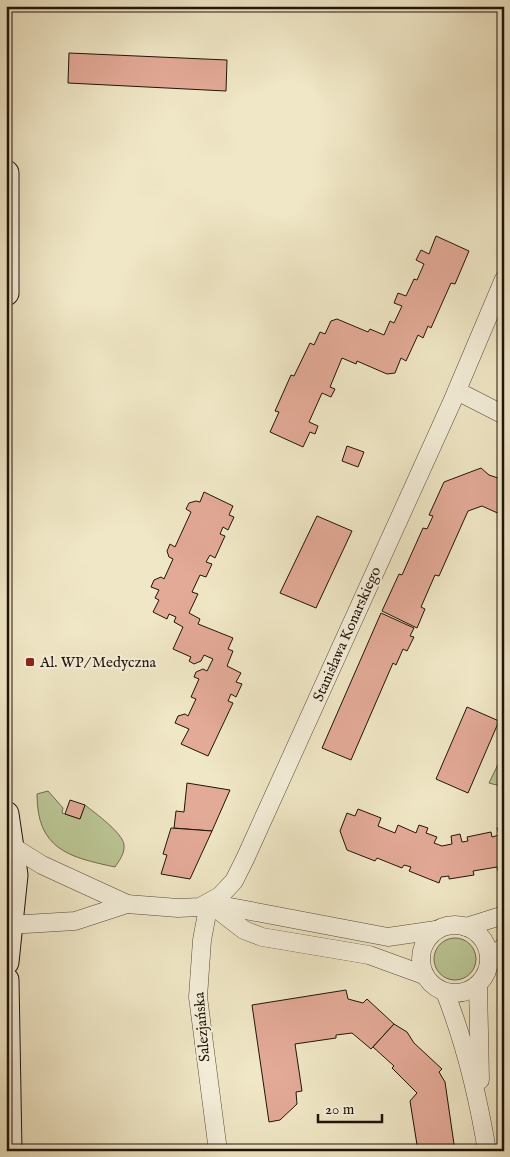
<svg xmlns="http://www.w3.org/2000/svg" width="510" height="1157" viewBox="0 0 510 1157" font-family="'IM FELL English',serif">
	<style>
		.green { fill: #bbc594; stroke: #6e6c4f }
		.building { fill: #e3aa97; stroke: #21140a }
		.lines { fill: none; stroke-linecap: round; stroke-linejoin: round }
		.street-casing { stroke: #554939; stroke-width: 19 }
		.secondary-casing { stroke: #21140a; stroke-width: 27 }
		.street { stroke: #f5efda; stroke-width: 18 }
		.secondary { stroke: #f5efda; stroke-width: 25 }
		.poi-dot { fill: #8f2418; stroke: #f5efda; stroke-width: 2 }
		.labels { text-anchor: middle; dominant-baseline: central; stroke-width: 4; stroke-linejoin: round; paint-order: stroke }
		.street-label { font-size: 15px; fill: #21140a; stroke: #f5efda }
		.poi-label { font-size: 15px; fill: #21140a; stroke: #f5efda; text-anchor: start }
	</style>
	<rect width="100%" height="100%" fill="#f0e7c6"/>
	<filter id="stains"><feTurbulence type="fractalNoise" baseFrequency=".004" numOctaves="4"/><feColorMatrix values="0 0 0 0 .2 0 0 0 0 .09 0 0 0 0 .02 0 0 0 .5 -.17"/></filter>
	<radialGradient id="worn" r=".72"><stop offset=".6" stop-color="#630" stop-opacity="0"/><stop offset="1" stop-color="#630" stop-opacity=".3"/></radialGradient>
	<!-- green -->
	<g class="green">
		<path d="M504,752V787L489,783Z"/>
		<path d="M48,791L63,808L62,813L80,819L85,805C95,813 123,833 124,845C125,853 119,861 115,867C68,857 37,849 37,794Z"/>
		<circle cx="455" cy="959" r="21"/>
	</g>
	<!-- building -->
	<g class="building">
		<path d="M69,53L227,60L226,91L68,83Z"/>
		<path d="M436,236L469,251L455,284L451,283L431,328L428,326L423,338L418,335L406,361L401,358L395,373L387,374L357,361L356,364L342,358L330,387L335,389L331,397L322,393L309,422L318,426L315,434L310,432L303,447L270,432L279,412L275,411L291,375L294,376L310,343L314,345L320,332L325,334L331,321L337,319L368,332L370,329L384,335L390,321L394,323L402,306L394,303L398,293L406,296L414,279L417,280L424,264L416,260L421,250L429,254Z"/>
		<path d="M347,446L364,452L358,467L342,461Z"/>
		<path d="M481,468L489,475L504,480L502,515L482,506L468,511L439,576L435,575L421,607L425,609L417,628L382,611L399,574L402,575L423,528L427,529L433,516L429,515L444,482Z"/>
		<path d="M204,492L233,506L229,515L234,517L228,530L223,527L220,534L225,536L215,558L210,555L206,562L212,564L206,577L200,575L192,592L198,594L189,613L200,619L198,624L233,638L228,649L233,651L227,666L241,673L236,682L242,684L236,697L231,694L228,701L233,703L208,756L181,744L189,729L175,723L178,716L185,714L188,716L196,699L191,697L199,679L194,677L196,672L203,669L207,671L213,659L204,655L201,661L194,664L189,661L191,657L173,649L183,627L174,622L176,617L169,614L167,619L153,612L159,600L155,598L159,590L151,587L154,580L161,577L164,579L173,559L169,557L167,551L170,544L175,547L191,512L186,509L189,503L196,501L200,502Z"/>
		<path d="M317,516L352,531L316,608L280,593Z"/>
		<path d="M381,613L414,628L410,636L414,637L407,651L403,649L396,665L393,663L351,760L322,748Z"/>
		<path d="M467,707L499,721L468,793L436,779Z"/>
		<path d="M187,783L230,790L212,831L174,828L176,811L184,812Z"/>
		<path d="M70,800L85,805L80,819L65,814Z"/>
		<path d="M358,809L381,818L378,826L395,833L398,825L416,833L419,825L428,828L426,833L437,837L434,843L442,846L452,844L451,836L460,834L462,842L468,841L467,837L491,832L492,837L499,835L497,828L504,826V870L498,871L497,867L473,871L474,875L449,879V876L441,877L439,883L409,871L411,867L404,865L402,868L377,858L375,861L347,850L340,831L347,813L355,816Z"/>
		<path d="M171,828L212,831L190,879L161,874L167,855L163,854Z"/>
		<path d="M346,990L348,999L363,1003L367,999L394,1024L371,1049L352,1033L336,1035V1038L295,1044L302,1091L296,1092L297,1104L280,1120L269,1122L252,1005Z"/>
		<path d="M394,1024L407,1032L414,1043L442,1069L439,1072L445,1082L455,1151H418L410,1101L417,1093L392,1068L394,1066L373,1047Z"/>
	</g>
	<g class="lines">
		<!-- street casing -->
		<g class="street-casing">
			<g id="street">
				<path d="M457,391L504,415"/>
				<path d="M10,845L42,865L127,904L178,908L200,907L220,896L234,881L245,859L452,402L504,279"/>
				<path d="M209,903L202,940L198,997L218,1151"/>
				<path d="M209,903L244,930L262,937L369,955L424,975"/>
				<path d="M214,904L388,937L436,930"/>
				<circle cx="455" cy="959" r="34"/>
				<path d="M9,925L75,921L127,904"/>
				<path d="M466,927L504,915"/>
				<path d="M489,964L504,946"/>
				<path d="M478,985L480,1080"/>
				<path d="M445,992C465,1043 478,1096 487,1151"/>
			</g>
		</g>
		<!-- secondary casing -->
		<g class="secondary-casing">
			<g id="secondary">
				<path d="M6,173V293"/>
				<path d="M6,814L15,875L6,962"/>
				<path d="M6,980L9,1151"/>
			</g>
		</g>
		<!-- street -->
		<use href="#street" class="street"/>
		<!-- secondary -->
		<use href="#secondary" class="secondary"/>
	</g>
	<!-- markers -->
	<rect class="poi-dot" x="25" y="657" width="10" height="10" rx="2.5"/>
	<g class="labels">
		<!-- street labels -->
		<g class="street-label">
			<text transform="translate(347 634) rotate(-66)">Stanisława Konarskiego</text>
			<text transform="translate(202 1027) rotate(-95)">Salezjańska</text>
		</g>
		<!-- poi labels -->
		<g class="poi-label">
			<text x="40" y="662">Al. WP/ Medyczna</text>
		</g>
	</g>
	<!-- margin -->
	<rect width="510" height="1157" fill="none" stroke="#f0e7c6" stroke-width="25"/>
	<rect x="8" y="8" width="495" height="1142" fill="none" stroke="#21140a" stroke-width="2.5"/>
	<rect x="12" y="12" width="485" height="1132" fill="none" stroke="#21140a"/>
	<!-- scale -->
	<path d="M318 1114v8h64v-8" fill="none" stroke="#21140a" stroke-width="2.5"/>
	<text x="325" y="1114" font-size="15" fill="#21140a" stroke="#f5efda" stroke-width="4" paint-order="stroke">20 m</text>
	<rect width="100%" height="100%" filter="url(#stains)"/>
	<rect width="100%" height="100%" fill="url(#worn)"/>
</svg>
